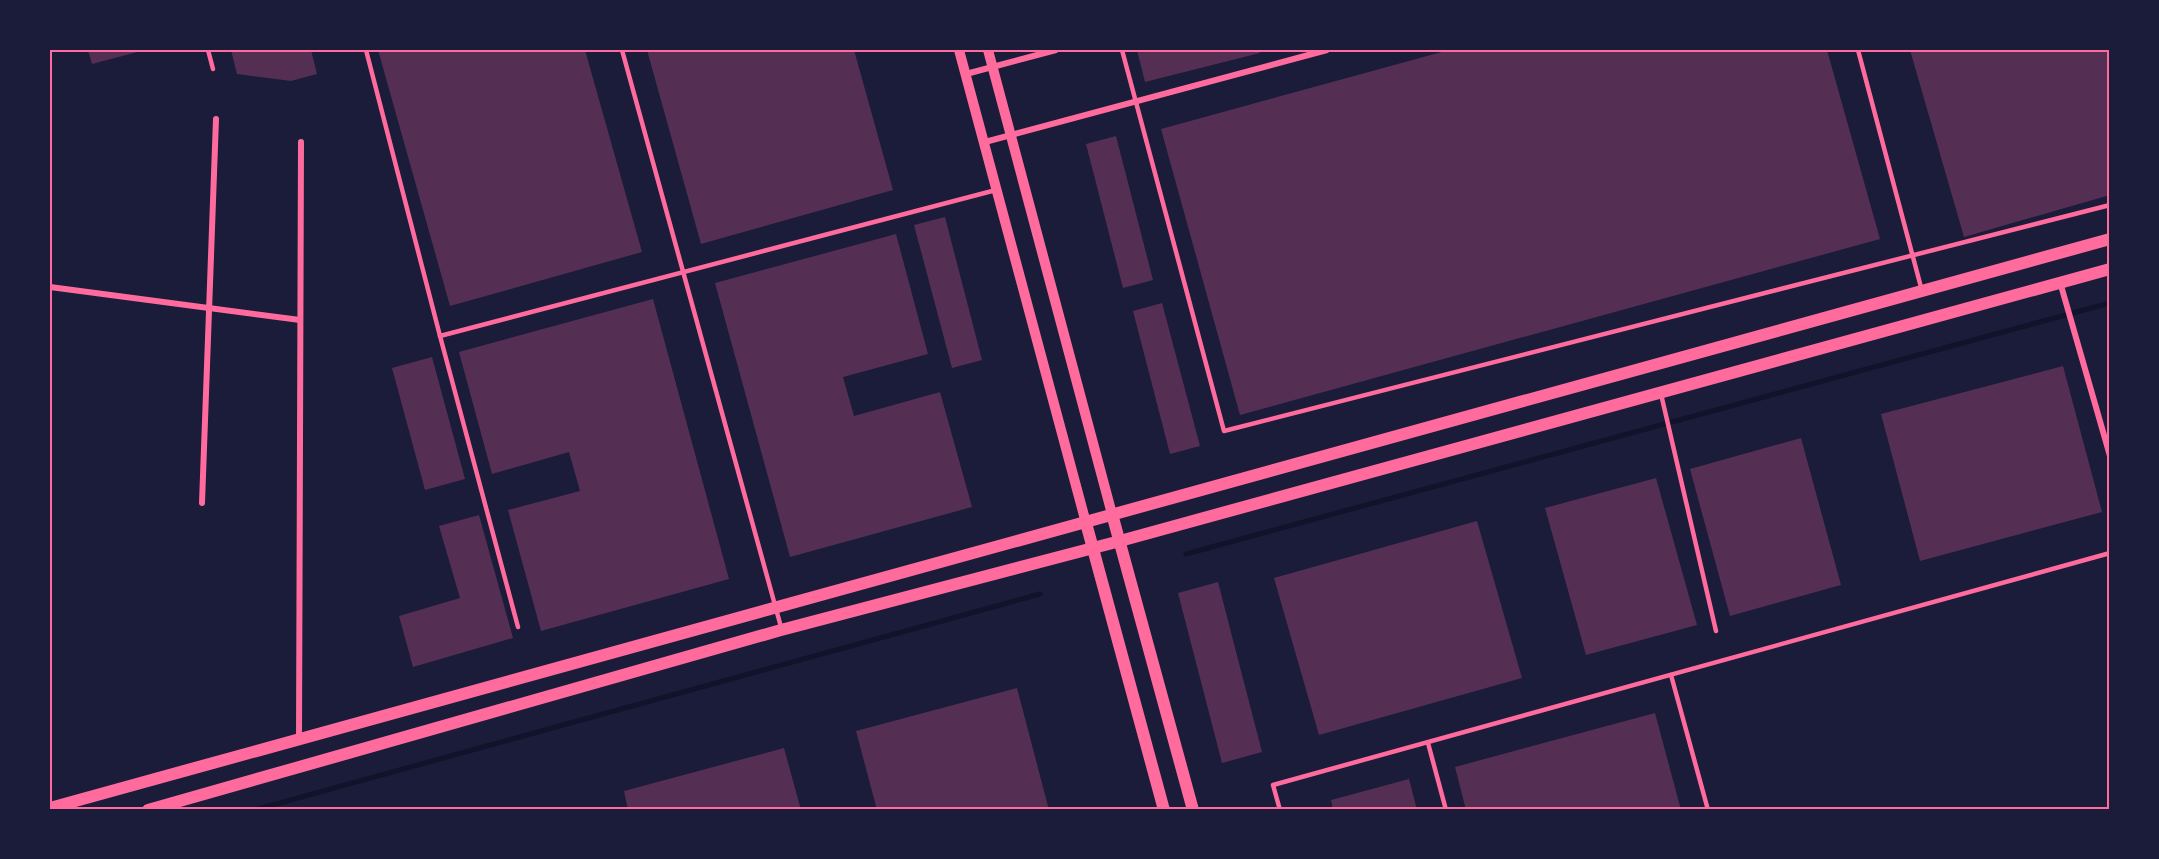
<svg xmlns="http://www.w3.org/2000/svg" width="2159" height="859" viewBox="0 0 2159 859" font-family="'PT Sans Narrow',sans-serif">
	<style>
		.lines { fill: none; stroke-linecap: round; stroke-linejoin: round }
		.stream { stroke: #12122b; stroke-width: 5 }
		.building { fill: #542f53 }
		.service { stroke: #ff6b9d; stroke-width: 4.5 }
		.minor { stroke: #ff6b9d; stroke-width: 6 }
		.tertiary { stroke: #ff6b9d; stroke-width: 10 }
		.secondary { stroke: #ff6b9d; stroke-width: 12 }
		.neatline { fill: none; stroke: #ff6b9d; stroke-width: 2 }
	</style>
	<rect width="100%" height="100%" fill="#1b1b3a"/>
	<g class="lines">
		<!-- stream -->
		<g class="stream">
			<path d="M1186,554L2110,303"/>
			<path d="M254,810L1040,594"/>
		</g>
	</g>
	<!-- building -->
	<g class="building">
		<path d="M88,50H145L92,64Z"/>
		<path d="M231,50H311L317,74L291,81L237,74Z"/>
		<path d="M378,50H585L642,252L450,306Z"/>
		<path d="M647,50H854L893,190L701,244Z"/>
		<path d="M1137,50H1259L1260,53L1145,82Z"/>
		<path d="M1449,50H1827L1880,239L1240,415L1161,129Z"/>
		<path d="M1910,50H2110V195L1964,237Z"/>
		<path d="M1116,136L1153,280L1123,288L1086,144Z"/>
		<path d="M945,217L982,360L952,368L914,225Z"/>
		<path d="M896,234L928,354L843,377L854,416L940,392L972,507L790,557L715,283Z"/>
		<path d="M653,299L729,579L541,631L508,510L580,491L569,452L492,474L459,352Z"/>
		<path d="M1162,303L1200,446L1170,454L1133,311Z"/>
		<path d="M432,357L465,479L425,490L392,368Z"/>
		<path d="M2063,366L2102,512L1920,561L1881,414Z"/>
		<path d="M1801,438L1841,585L1730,616L1690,469Z"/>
		<path d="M1656,478L1697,625L1586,655L1545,508Z"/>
		<path d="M479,515L513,638L413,667L399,616L460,598L439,526Z"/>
		<path d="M1477,521L1522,678L1319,735L1274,578Z"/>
		<path d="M1218,582L1262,752L1222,763L1178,593Z"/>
		<path d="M1017,688L1049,810H877L856,731Z"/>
		<path d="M1655,713L1681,810H1466L1455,767Z"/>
		<path d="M784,748L801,810H628L624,791Z"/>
		<path d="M1409,779L1417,810H1333L1331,800Z"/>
	</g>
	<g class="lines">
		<!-- service -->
		<g class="service">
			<path d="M208,50L213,69"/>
			<path d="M366,50L440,336L996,190"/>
			<path d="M622,50L781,627"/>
			<path d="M1122,50L1224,431L2110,205"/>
			<path d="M1858,50L1922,291"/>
			<path d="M440,336L518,627"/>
			<path d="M1661,394L1716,631"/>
			<path d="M1671,675L1708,810"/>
			<path d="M1428,743L1446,810"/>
			<path d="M1280,810L1273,785L2110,553"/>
		</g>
		<!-- minor -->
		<g class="minor">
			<path d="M966,74L1056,50"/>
			<path d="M985,142L1327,50"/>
			<path d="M2060,282L2110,456"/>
			<path d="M50,287L300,320"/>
			<path d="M202,503L216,119"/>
			<path d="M299,739L301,142"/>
		</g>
		<!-- tertiary -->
		<g class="tertiary">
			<path d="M959,50L1086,523"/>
			<path d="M988,50L1112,514"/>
		</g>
		<!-- secondary -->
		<g class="secondary">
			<path d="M1112,514L1193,810"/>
			<path d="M1086,523L1164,810"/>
			<path d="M50,808L2110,239"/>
			<path d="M148,810L781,630L1120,541L2110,269"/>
		</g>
	</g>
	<!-- border -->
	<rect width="2159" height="859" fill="none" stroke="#1b1b3a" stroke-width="102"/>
	<rect x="51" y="51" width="2057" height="757" class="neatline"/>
</svg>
